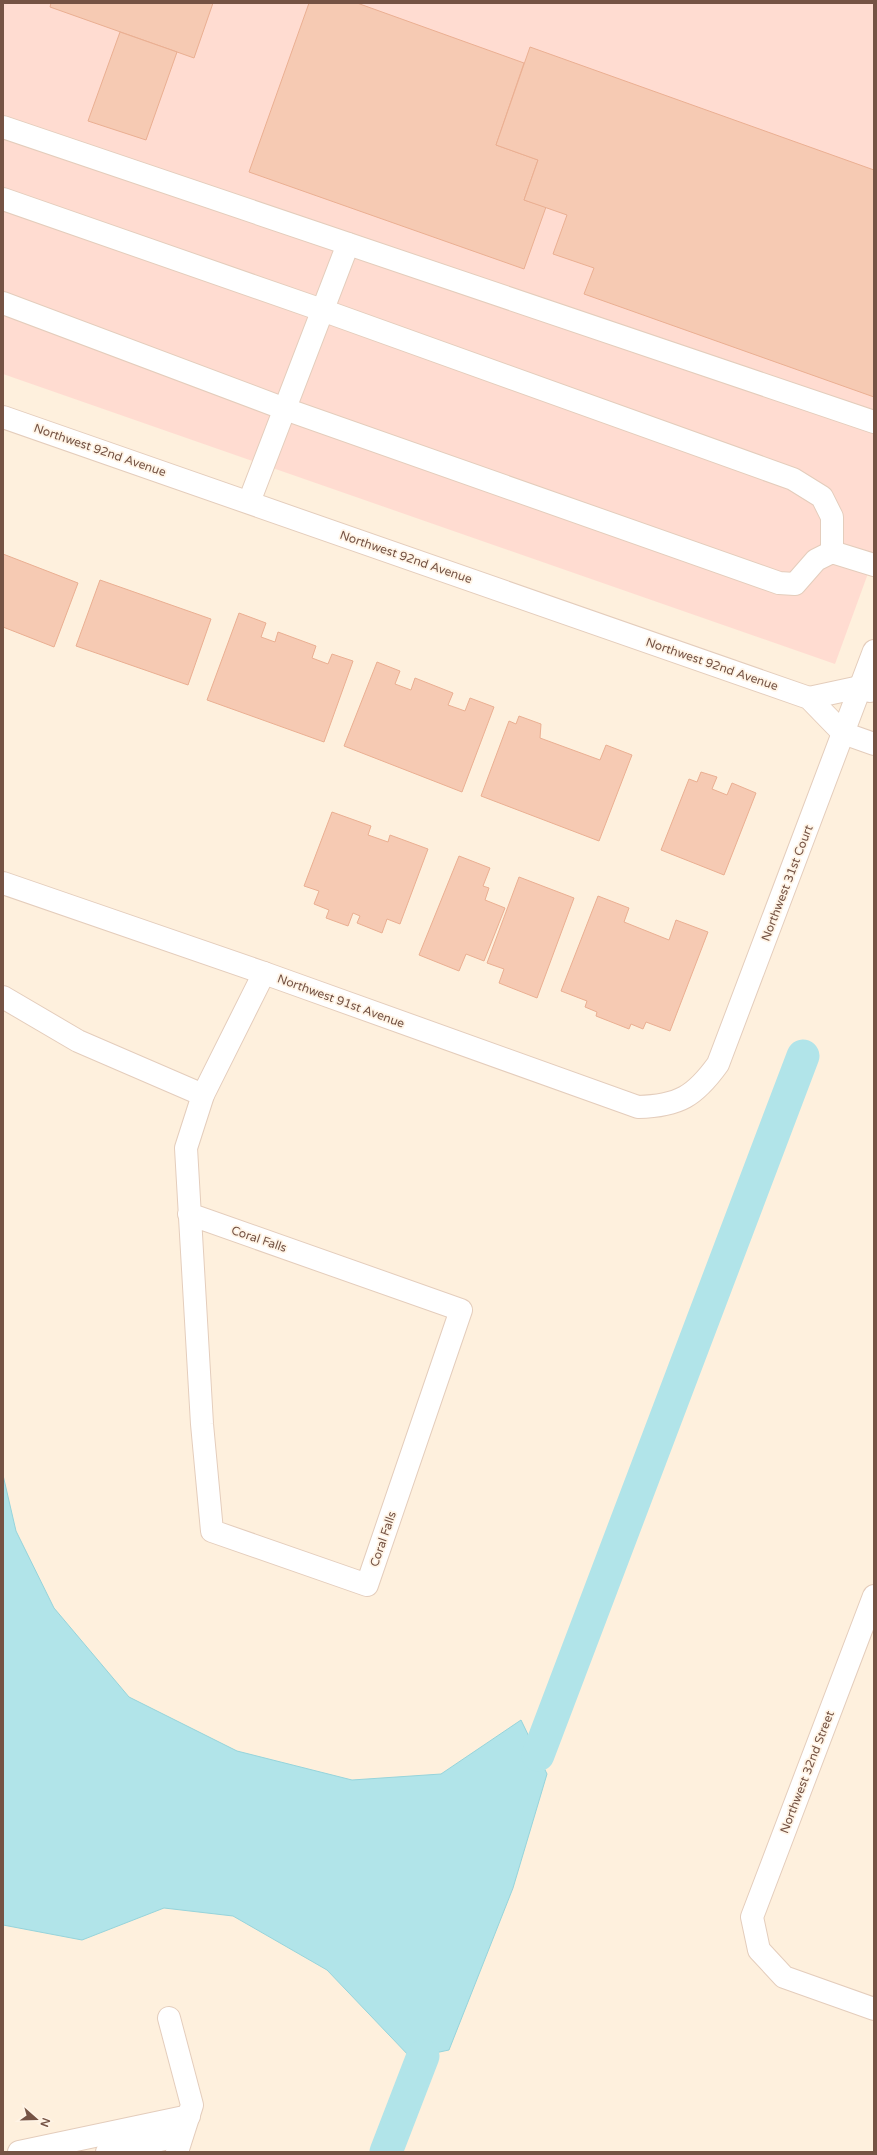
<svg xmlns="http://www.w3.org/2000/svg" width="877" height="2155" viewBox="0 0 877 2155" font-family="'Varela Round',sans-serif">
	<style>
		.commercial { fill: #ffdcd1 }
		.water { fill: #b1e4e9; stroke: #96d4db }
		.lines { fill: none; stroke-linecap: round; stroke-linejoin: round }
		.canal { stroke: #b1e4e9; stroke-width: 33 }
		.building { fill: #f6cab3; stroke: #eaaf92 }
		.minor-casing { stroke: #e4cdbc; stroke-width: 24 }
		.minor { stroke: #fff; stroke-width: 22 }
		.labels { text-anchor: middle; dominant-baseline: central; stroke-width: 3.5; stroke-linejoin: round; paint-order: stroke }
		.street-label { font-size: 12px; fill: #755344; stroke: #fff4e6 }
	</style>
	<rect width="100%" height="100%" fill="#fef0dd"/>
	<!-- commercial -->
	<path class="commercial" d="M3,3H874V557L835,664L3,374Z"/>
	<!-- water -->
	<path class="water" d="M3,1475L16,1531L54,1608L129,1697L237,1751L352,1780L441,1774L521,1720L547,1774L513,1888L449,2050L411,2058L327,1970L233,1916L164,1908L82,1940L3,1925Z"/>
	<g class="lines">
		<!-- canal -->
		<g class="canal">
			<path d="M538,1755L803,1056"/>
			<path d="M386,2152L423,2056"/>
		</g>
	</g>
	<!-- building -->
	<g class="building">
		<path d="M51,3H213L194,58L50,7Z"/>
		<path d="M309,3H357L524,63L496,145L538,160L524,200L546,207L524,269L249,172Z"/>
		<path d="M120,32L177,52L146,140L88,121Z"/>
		<path d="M530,47L874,170V397L584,294L594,268L553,254L567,215L524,200L538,160L496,145Z"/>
		<path d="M3,554L78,583L54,647L3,627Z"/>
		<path d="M100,580L211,619L188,685L76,646Z"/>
		<path d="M239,613L266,623L261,637L275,642L278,632L316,646L312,658L328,664L332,654L353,661L324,742L207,700Z"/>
		<path d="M377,662L400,671L395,684L411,690L415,678L453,693L448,705L465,711L470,698L494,707L462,792L344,746Z"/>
		<path d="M519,716L541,724L540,738L600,760L606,745L632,755L599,841L481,796L509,721L516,724Z"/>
		<path d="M701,772L717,777L712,789L727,795L732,783L756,793L724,875L661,850L689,779L697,782Z"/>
		<path d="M332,812L371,826L368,835L388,842L390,835L428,849L400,924L387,919L382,933L357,923L360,916L353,913L348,926L326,918L329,910L314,904L319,891L304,886Z"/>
		<path d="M459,856L490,868L483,886L489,888L485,900L505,908L484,961L466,954L459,971L419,955Z"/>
		<path d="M519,877L574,898L537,998L499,983L504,969L487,963Z"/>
		<path d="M598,896L629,908L624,922L669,940L676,920L708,932L670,1031L646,1022L643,1029L631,1024L629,1029L596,1016L597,1012L585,1007L587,1001L561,991Z"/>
	</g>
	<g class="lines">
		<!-- minor casing -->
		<g class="minor-casing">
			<g id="minor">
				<path d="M3,127L874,422"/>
				<path d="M3,199L322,310L793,479L822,497L832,517V552"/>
				<path d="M3,303L285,409L779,583L795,584L816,560L832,552L874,565"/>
				<path d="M3,417L809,698L843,733L874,744"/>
				<path d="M249,502L348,244"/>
				<path d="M809,698L860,687L870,691"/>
				<path d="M3,883L264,973L638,1107C679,1106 695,1096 718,1064L874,651"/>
				<path d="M3,997L78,1041L203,1095"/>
				<path d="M189,1214L461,1310L367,1585L212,1531L202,1424L186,1148L203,1095L264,973"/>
				<path d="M874,1596L752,1917L759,1950L784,1977L874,2009"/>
				<path d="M169,2018L192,2105L177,2152"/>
				<path d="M19,2152L189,2116"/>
				<path d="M107,2152L182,2135"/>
			</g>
		</g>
		<!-- minor -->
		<use href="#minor" class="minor"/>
	</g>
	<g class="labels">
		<!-- street labels -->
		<g class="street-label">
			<text transform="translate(100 450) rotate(19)">Northwest 92nd Avenue</text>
			<text transform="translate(406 557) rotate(19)">Northwest 92nd Avenue</text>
			<text transform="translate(712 664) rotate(19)">Northwest 92nd Avenue</text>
			<text transform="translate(787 883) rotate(-69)">Northwest 31st Court</text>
			<text transform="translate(341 1001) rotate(20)">Northwest 91st Avenue</text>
			<text transform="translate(259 1239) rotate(19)">Coral Falls</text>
			<text transform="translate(383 1539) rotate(-71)">Coral Falls</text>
			<text transform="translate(807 1772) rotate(-69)">Northwest 32nd Street</text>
		</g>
	</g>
	<!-- border -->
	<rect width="877" height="2155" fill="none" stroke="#755344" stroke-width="8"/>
	<!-- north arrow -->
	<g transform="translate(36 2119) rotate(110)" stroke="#fff4e6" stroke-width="3" paint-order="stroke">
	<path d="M0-3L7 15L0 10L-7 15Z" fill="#755344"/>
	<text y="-6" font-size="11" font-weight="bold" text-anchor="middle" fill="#755344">N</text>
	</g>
</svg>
